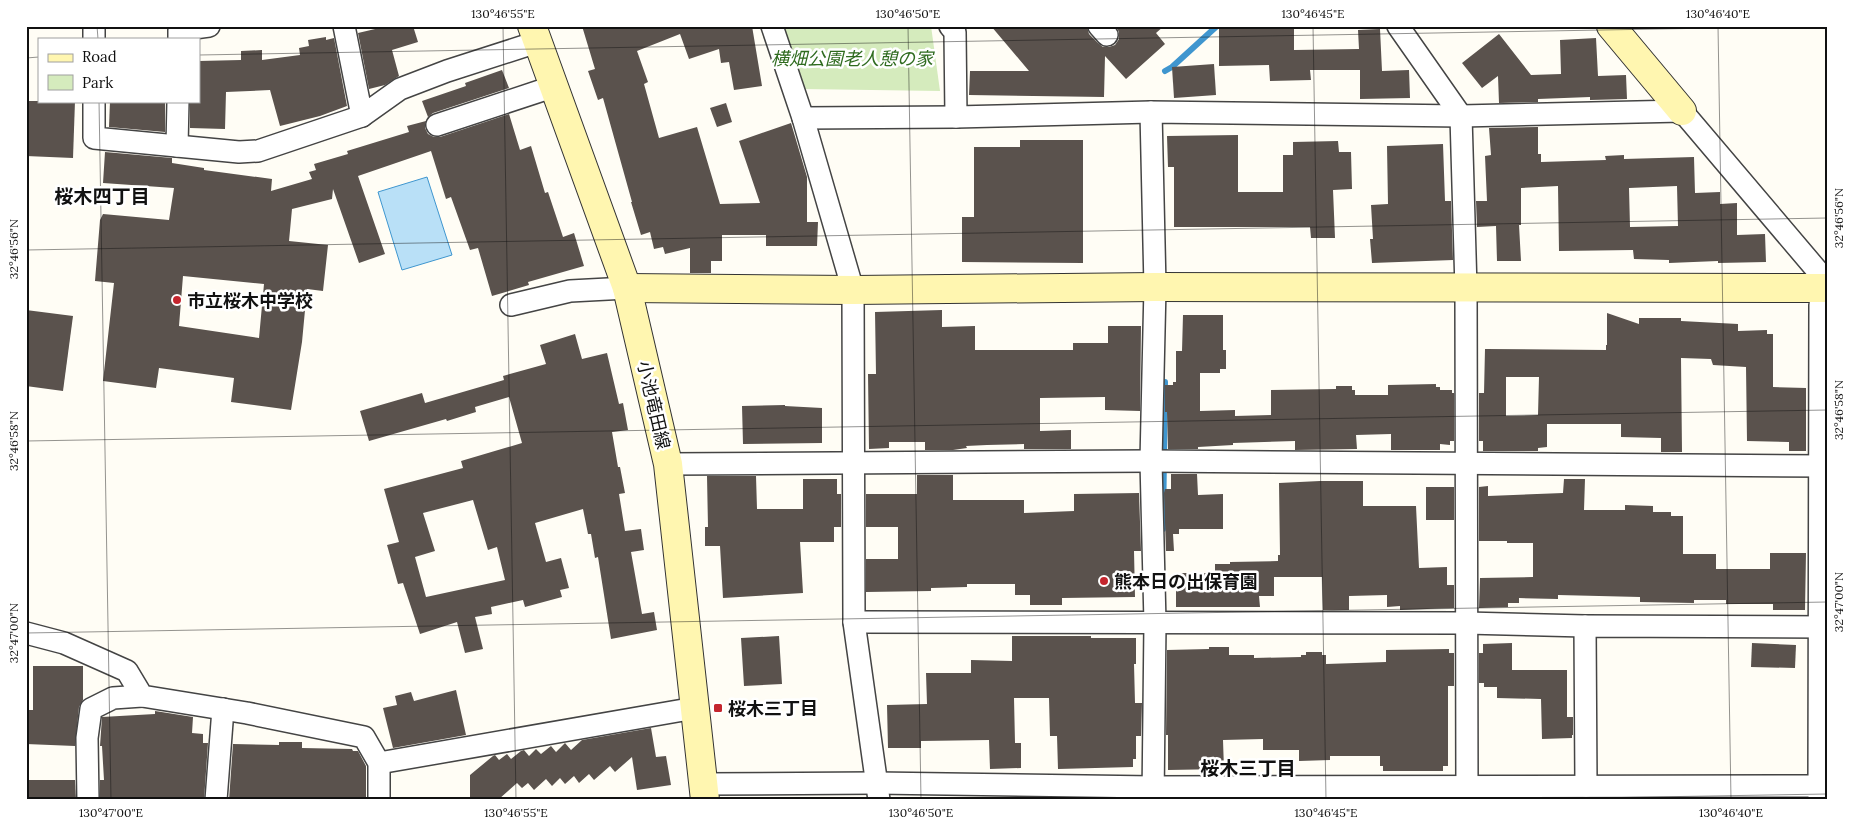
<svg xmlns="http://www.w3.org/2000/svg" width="1853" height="826" viewBox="0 0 1853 826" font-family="Lora,'Noto Sans JP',serif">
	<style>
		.green { fill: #d5ebbd }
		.water { fill: #b9e0f7; stroke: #3f96cf }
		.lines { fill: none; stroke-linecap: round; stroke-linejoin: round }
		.stream { stroke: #3f96cf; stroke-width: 6 }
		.building { fill: #5a524d; fill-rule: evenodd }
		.street-casing { stroke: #444; stroke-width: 24 }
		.secondary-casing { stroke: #333; stroke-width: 30 }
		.street { stroke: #fff; stroke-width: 21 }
		.secondary { stroke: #fff6b0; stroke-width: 28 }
		.ticks { fill: none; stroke: #111; stroke-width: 1; stroke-opacity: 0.45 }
		.poi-dot { fill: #c4262e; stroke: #fff; stroke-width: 2 }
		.labels { text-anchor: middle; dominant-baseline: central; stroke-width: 5; stroke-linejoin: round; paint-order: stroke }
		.park-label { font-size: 18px; font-style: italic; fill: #2f6b1f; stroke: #fff }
		.poi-label { font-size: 18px; font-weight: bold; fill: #111; stroke: #fff; text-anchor: start }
		.street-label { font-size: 18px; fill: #111; stroke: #fff }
		.neighbourhood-label { font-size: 19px; font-weight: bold; fill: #111; stroke: #fff }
		.neatline { fill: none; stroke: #111; stroke-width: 2 }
		.ticks-label { font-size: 12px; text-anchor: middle; fill: #111 }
	</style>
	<rect width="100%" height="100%" fill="#fffdf5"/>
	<!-- green -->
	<path class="green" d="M782,26H931L940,91L803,89Z"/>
	<!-- water -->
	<path class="water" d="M427,177L452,255L402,270L378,192Z"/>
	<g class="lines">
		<!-- stream -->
		<g class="stream">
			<path d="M1165,71L1172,67L1217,26"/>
			<path d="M1163,529L1165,382"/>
		</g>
	</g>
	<!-- building -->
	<g class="building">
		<path d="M388,26H413L418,42L392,50L399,76L385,85L369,89L358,33Z"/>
		<path d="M582,26H752L762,86L734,90L729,62L721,63L719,49L689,59L680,34L637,51L648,82L644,84L659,138L697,127L720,204L760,203L739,141L791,123L807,177V222H818L817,246H766V235H722V261H711V273H690V248L665,254L663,247L654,249L650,232L641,235L631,202H632L603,98L598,100L588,71L595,69Z"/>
		<path d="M991,26H1087L1089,34L1098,43L1103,47H1109L1115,45L1119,39V32L1116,26H1164L1156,33L1165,44L1126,79L1105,56L1104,97L969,95L970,71H1029Z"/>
		<path d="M1219,28L1294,29V50L1359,49L1358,30L1380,29L1382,71L1409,70L1410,98L1360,99V70H1310L1311,80L1270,81L1269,65L1219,66Z"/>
		<path d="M1499,34L1531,75L1561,74L1560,40L1596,38L1598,76L1626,75L1627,99L1590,100V97L1538,99V102L1499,103L1498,76L1482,88L1462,63Z"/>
		<path d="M326,37V40L334,38L347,106L320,116L280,126L270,90L226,92L225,129L190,128V101H199V61L241,60V51L262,50V60L300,55L299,48L309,46L308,40Z"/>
		<path d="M1214,64L1216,95L1174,98L1172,67Z"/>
		<path d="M502,70L509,88L433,113L428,117L422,101L466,86L465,83Z"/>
		<path d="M26,101H75L73,158L26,156Z"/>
		<path d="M110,101H165V132L109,127Z"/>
		<path d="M726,103L732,122L717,127L710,108Z"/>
		<path d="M509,114L520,150L531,146L545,193L548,192L563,237L574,233L584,266L528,282L529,285L492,296L478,248L470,250L451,197L446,199L431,151L358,176L385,254L359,263L333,189L332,199L292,209L289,241L328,245L323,291L307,289L302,342L291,410L231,402L234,378L159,368L156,388L103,381L114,283L95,281L100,220L103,214L169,220L174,188L103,183L105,152L172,158V163L204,168V170L272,179L271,191L312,179L309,172L316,170L314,164L348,154L347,151L409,132L407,126L426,121L425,128L428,134L434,137H440ZM183,276L264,284L259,338L179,326Z"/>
		<path d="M1538,127V154H1541V162L1606,160L1605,156L1624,155V159L1694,157L1695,193L1720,192V204L1737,203V235L1765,234L1766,262L1718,263V261L1669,263V260L1634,259L1633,250L1559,251L1558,186L1521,188V225H1519L1521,261H1497L1496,226L1477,227L1476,201H1487L1485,156L1491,155L1489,128ZM1677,186L1678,226L1630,227L1629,188Z"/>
		<path d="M1238,135V192H1283V155H1293V142L1338,141L1339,152H1351L1352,189L1333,190L1335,238H1311L1310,227H1174V167H1168L1167,136Z"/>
		<path d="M1020,140H1083V263L962,262V217H974V147H1020Z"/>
		<path d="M1443,144L1445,201H1451L1453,260L1372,263L1370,239H1373L1371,205L1388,204L1387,146Z"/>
		<path d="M26,310L73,316L63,391L26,386Z"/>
		<path d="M942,310V327L975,326V350H1073V343H1108V326H1141L1140,411L1105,410V397L1040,398V431L1071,430V449H1024V444L987,445L966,446L967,448L953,450H925V442H889V448L869,449L868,374H876L875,312Z"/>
		<path d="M1607,313L1639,324V318H1681V321L1738,324V331L1767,330V334H1773V387L1806,388V451H1789V442L1747,441L1746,367L1713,365L1711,359L1681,358L1682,452H1661V438L1621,437V424H1547V447L1538,448V451H1483V441H1479V393H1484L1485,349L1606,350V345H1607ZM1506,377H1539L1538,415L1506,416Z"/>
		<path d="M1183,315H1223V350H1226V369H1220V373H1200V411L1235,410V416L1271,415V390L1336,389V386H1352V390H1355V395H1388V385L1436,384V387H1440V390H1452V393H1454V441H1450V445L1440,444V450H1391V434L1356,435L1357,449L1295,450V441L1233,443V445L1198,447V449H1168L1167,412H1165V385H1173V382H1176V351H1182Z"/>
		<path d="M575,334L582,359L607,353L619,404L623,403L628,430L612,432L618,467H620L625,493L619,494L625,531L641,529L644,550L631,552L642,614L654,612L657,630L611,639L598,557L595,558L591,534H588L583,509L535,523L546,562L561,558L569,588L560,590L562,597L525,607L523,600L491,607L492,614L475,617L483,649L465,653L457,622L420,634L403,583L398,584L387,545L399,542L384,489L463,468L461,461L522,443L509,397L475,407L476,412L447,421L446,419L369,441L360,411L422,393L425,403L504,380L503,376L546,364L540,345ZM473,500L488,550L497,547L505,580L426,597L415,557L435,551L423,513Z"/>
		<path d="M785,405V406L822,408V443L743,444L742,406Z"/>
		<path d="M1171,474H1197L1198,495L1223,494V529H1179V534H1173L1174,551H1166L1164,493L1165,489H1171Z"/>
		<path d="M917,475H953V500H1024V513L1074,511V494L1139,493L1141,551H1134L1135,597L1062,598V605H1030V595H1015V584H967V587L931,588V591L866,592V559H898V527H866V494H917Z"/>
		<path d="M707,476H756L757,509H803V479H837V494H841V527H834V542H800L803,593L723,598L720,546H705V527H708Z"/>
		<path d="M1564,479H1585L1584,510H1625V505L1653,506V512H1671V516H1683V554H1716V569H1770V553H1806L1805,610H1773V604H1726V600H1694V603L1640,602V597L1558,595V599L1519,598V603H1508V607L1479,608L1480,578L1533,577V543H1507V541H1479V487L1488,486V496L1563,493Z"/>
		<path d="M1320,481H1363V506H1416L1419,568L1447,567V585H1454V608L1400,610V606L1387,607V595L1349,596V610H1323L1322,577H1274V596H1259L1260,607H1176V573H1215V564H1230V562L1278,561V555H1280L1279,483Z"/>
		<rect x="1426" y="487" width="28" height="33"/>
		<path d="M779,636L782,684L744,686L741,638Z"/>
		<path d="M1012,636H1091V638H1136V664H1134L1135,703H1142L1141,736H1136V759H1133V767L1058,769L1057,736H1050L1049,698H1014L1015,743H1021V768L990,769L989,740L921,741V748H888L887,705L927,704L926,673H971V660L1012,661Z"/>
		<path d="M1512,643V670H1567V717H1573V735H1572V738L1542,739L1541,699L1497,698V687H1484V683H1479V653H1483V644Z"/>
		<path d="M1752,643L1796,645L1795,668L1751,667Z"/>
		<path d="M1209,647H1229V655H1254V658L1301,657V655H1306V652H1322V655H1326V664L1386,662V650L1449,649V653H1454V686H1448V766H1443V771H1383V766H1380V756H1330V760L1299,761V750H1263V739L1223,740L1224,769L1168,770V735H1166L1167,650L1209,649Z"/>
		<path d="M33,666H83V700L79,707L75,746L26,744V710H33Z"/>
		<path d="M456,690L466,735L393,748L383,708L397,705L395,696L411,692L414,701Z"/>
		<path d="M155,711L193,717L192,733L203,734V743H208L204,800H100V780H104L102,746H100L102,717L155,714Z"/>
		<path d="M651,728L656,757L666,756L671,785L637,790L632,757L615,772L610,766L594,780L589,774L579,783L574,776L565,784L560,778L552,786L546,779L534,790L528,783L522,788L517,783L499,799H470V775L493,756L495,755L499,760L507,754L511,759L521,751L524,750L529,756L536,749L541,754L551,746L556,752L565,743L571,750L582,740Z"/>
		<path d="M279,742H302V748L352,749L353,751H358L366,766V800H229L233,744L279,745Z"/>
		<path d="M26,780H75L76,800H26Z"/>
	</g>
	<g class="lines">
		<!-- street casing -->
		<g class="street-casing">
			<g id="street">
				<path d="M94,26V39"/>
				<path d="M344,26L362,116"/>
				<path d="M772,26L803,118L853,290L854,622L879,800"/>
				<path d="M950,26L955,32L956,117"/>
				<path d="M1099,26L1107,35"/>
				<path d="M1398,26L1461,116L1466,289L1467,800"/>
				<path d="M179,39V30L209,26"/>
				<path d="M94,101V138L239,152L258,151L362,116L400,89L447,71L537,42"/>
				<path d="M1151,112L1155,287L1151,461L1155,623L1153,799"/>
				<path d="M803,118L956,117L1151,112L1461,116L1682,111L1827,282"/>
				<path d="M437,125L552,87"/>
				<path d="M177,146L178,101"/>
				<path d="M511,305L570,291L627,288"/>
				<path d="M668,464L1151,461L1827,466"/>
				<path d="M854,622L1466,623L1585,626"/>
				<path d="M26,633L64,643L127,671L142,696L247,713L364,737L379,763V800"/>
				<path d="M379,763L695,708"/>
				<path d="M703,784L876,783L1153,787L1827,786"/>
				<path d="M1586,786L1585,626L1827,627"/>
				<path d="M88,800L87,738L91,709L113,698L142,696"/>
				<path d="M216,800L223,709"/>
				<path d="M1819,800L1820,305L1827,296"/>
			</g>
		</g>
		<!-- secondary casing -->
		<g class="secondary-casing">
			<g id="secondary">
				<path d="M532,26L627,288L668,464L705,800"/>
				<path d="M1611,26L1682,111"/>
				<path d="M627,288L853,290L1155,287L1827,288"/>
			</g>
		</g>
		<!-- street -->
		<use href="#street" class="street"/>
		<!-- secondary -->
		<use href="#secondary" class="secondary"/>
	</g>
	<!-- ticks -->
	<path class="ticks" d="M97,26L98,39M503,26L516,800M908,26L921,800M1313,26L1326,800M1718,26L1731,800M199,55L1827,26M26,58L39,57M99,101L111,800M26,250L1827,218M26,441L1827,410M26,633L1827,602M1475,800L1827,794"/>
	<!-- markers -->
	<g class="poi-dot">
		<circle cx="177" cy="300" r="5"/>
		<circle cx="1104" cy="581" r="5"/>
		<rect x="713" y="703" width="10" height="10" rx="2.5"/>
	</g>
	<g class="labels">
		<!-- park labels -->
		<g class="park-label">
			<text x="852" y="58">横畑公園老人憩の家</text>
		</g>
		<!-- poi labels -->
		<g class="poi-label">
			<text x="187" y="300">市立桜木中学校</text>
			<text x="1114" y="581">熊本日の出保育園</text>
			<text x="728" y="708">桜木三丁目</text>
		</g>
		<!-- street labels -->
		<g class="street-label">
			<text transform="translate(654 405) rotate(77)">小池竜田線</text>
		</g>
		<!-- neighbourhood labels -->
		<g class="neighbourhood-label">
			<text x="102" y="196">桜木四丁目</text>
			<text x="1248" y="768">桜木三丁目</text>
		</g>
	</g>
	<!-- border -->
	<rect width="1853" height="826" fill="none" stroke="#ffffff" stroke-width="55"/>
	<!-- legend -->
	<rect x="38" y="38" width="162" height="65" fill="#ffffff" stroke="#a0a0a0"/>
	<rect x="48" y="54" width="25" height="8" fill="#fff6b0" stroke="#a0a0a0"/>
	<text x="82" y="62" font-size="15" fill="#111111">Road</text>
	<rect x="48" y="75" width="25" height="15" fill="#d5ebbd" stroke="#a0a0a0"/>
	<text x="82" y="88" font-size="15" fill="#111111">Park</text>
	<rect x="28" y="28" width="1798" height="770" class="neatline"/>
	<g class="ticks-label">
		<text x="503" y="18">130°46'55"E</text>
		<text x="908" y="18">130°46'50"E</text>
		<text x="1313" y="18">130°46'45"E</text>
		<text x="1718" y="18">130°46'40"E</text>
		<text transform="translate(1839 218) rotate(-90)" y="4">32°46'56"N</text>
		<text transform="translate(14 249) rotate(-90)" y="4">32°46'56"N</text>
		<text transform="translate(1839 410) rotate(-90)" y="4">32°46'58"N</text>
		<text transform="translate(14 441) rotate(-90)" y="4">32°46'58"N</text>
		<text transform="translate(1839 602) rotate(-90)" y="4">32°47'00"N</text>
		<text transform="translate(14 633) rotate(-90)" y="4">32°47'00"N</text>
		<text x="111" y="817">130°47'00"E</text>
		<text x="516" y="817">130°46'55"E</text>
		<text x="921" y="817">130°46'50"E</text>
		<text x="1326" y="817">130°46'45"E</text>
		<text x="1731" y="817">130°46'40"E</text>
	</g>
</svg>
